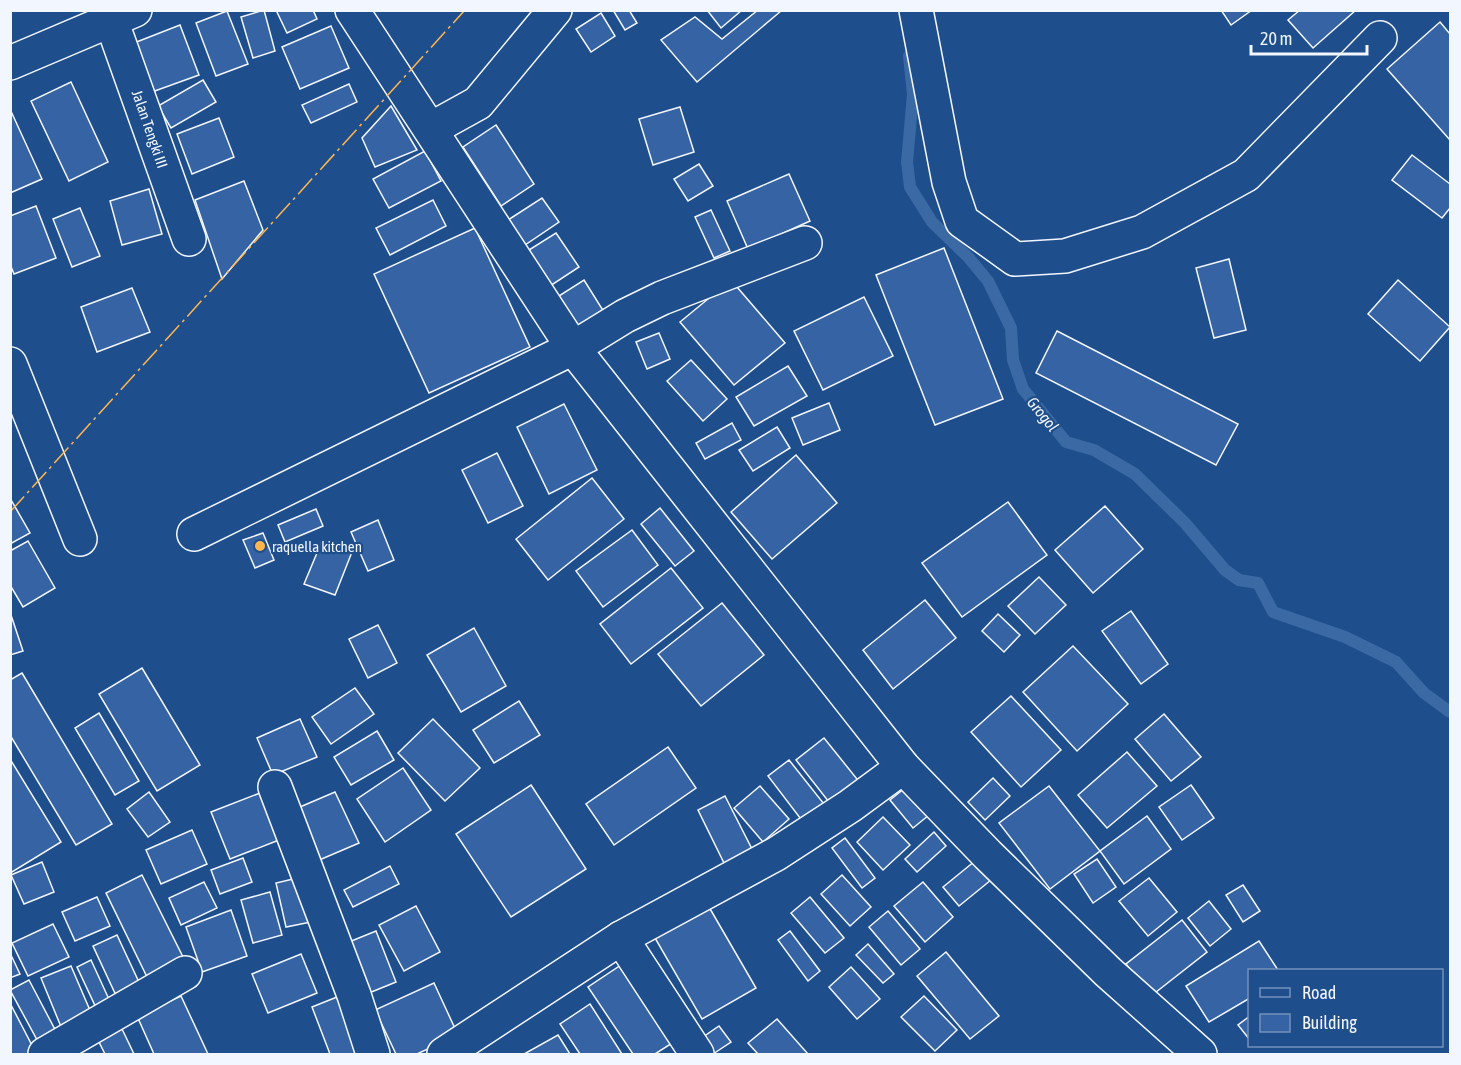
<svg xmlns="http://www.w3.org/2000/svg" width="1461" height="1065" viewBox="0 0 1461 1065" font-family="'Asap Condensed',sans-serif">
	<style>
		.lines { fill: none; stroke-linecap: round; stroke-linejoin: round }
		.stream { stroke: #3b69a3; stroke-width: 12 }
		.building { fill: #3563a3; stroke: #f2f6ff; stroke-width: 1.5 }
		.minor-casing { stroke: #f2f6ff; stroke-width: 36 }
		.minor { stroke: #1f4e8c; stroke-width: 33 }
		.power { stroke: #ffb74d; stroke-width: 1.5; stroke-dasharray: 21 4.5 3 4.5; stroke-linecap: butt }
		.poi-dot { fill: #ffb74d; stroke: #1f4e8c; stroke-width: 2 }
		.labels { text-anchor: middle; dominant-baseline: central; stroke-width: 4.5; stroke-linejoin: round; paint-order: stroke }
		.street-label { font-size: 15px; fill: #f2f6ff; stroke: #1f4e8c }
		.poi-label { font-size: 15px; fill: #f2f6ff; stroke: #1f4e8c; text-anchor: start }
		.water-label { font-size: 16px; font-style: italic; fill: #f2f6ff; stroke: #1f4e8c }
	</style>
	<rect width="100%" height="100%" fill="#1f4e8c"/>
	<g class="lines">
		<!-- stream -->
		<path class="stream" d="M909,56L913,94L907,162L910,187L932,222L968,257L988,281L1011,328L1013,360L1023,389L1066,442L1094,450L1135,474L1185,523L1225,570L1239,580L1258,583L1273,612L1345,637L1396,662L1424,693L1450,712"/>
	</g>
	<!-- building -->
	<g class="building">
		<path d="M264,10L275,51L253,58L241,17Z"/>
		<path d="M276,10H313L317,19L287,33Z"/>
		<path d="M613,10H629L637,23L625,30Z"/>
		<path d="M707,10H742L721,28Z"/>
		<path d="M758,10L781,11L697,82L661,40L695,17L722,39Z"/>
		<path d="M1221,10H1252L1231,25Z"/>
		<path d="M1300,10H1356L1313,48L1288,20Z"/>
		<path d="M227,11L248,64L216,76L196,23Z"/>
		<path d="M601,13L615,36L591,52L576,29Z"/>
		<path d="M1440,22L1450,34V140L1387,69Z"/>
		<path d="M180,25L199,75L152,92L134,43Z"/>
		<path d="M331,26L349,68L300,89L282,47Z"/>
		<path d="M203,80L216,102L171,128L158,106Z"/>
		<path d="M71,82L108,162L69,181L31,101Z"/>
		<path d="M349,84L357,102L311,123L302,105Z"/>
		<path d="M391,106L417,150L375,167L362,138Z"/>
		<path d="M680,107L694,152L653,165L639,119Z"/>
		<path d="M10,109L42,179L10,193Z"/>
		<path d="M219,118L234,157L192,174L177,134Z"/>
		<path d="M496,125L534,184L501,206L463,147Z"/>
		<path d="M425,151L441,181L389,208L373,179Z"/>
		<path d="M1412,155L1450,184V208L1442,218L1392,180Z"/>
		<path d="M699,164L713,186L688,201L674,179Z"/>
		<path d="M789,174L810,221L748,249L727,201Z"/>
		<path d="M244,181L263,230L222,279L195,200Z"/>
		<path d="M149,189L162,234L122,245L110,201Z"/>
		<path d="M542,198L559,222L525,245L508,220Z"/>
		<path d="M433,200L446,226L390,255L376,228Z"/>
		<path d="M36,206L56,258L14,274L10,264V216Z"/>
		<path d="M80,208L100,256L72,267L53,219Z"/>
		<path d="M711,210L730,251L714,258L695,217Z"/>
		<path d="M475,228L530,347L429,393L374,274Z"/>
		<path d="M556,233L579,267L544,290L521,255Z"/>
		<path d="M944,248L1003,399L935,425L876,275Z"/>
		<path d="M1229,259L1246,330L1214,338L1196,268Z"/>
		<path d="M584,280L609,320L576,341L551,301Z"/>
		<path d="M731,280L785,343L734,385L680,322Z"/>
		<path d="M1398,280L1450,327L1420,361L1368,314Z"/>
		<path d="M132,288L150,332L97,352L81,307Z"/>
		<path d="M864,297L893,356L823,390L794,331Z"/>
		<path d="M1057,331L1238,424L1216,465L1036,373Z"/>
		<path d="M659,333L670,359L647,369L636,342Z"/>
		<path d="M691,360L727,399L703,421L667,381Z"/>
		<path d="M788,366L807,396L754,426L736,397Z"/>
		<path d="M829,403L840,430L803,445L792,418Z"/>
		<path d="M564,404L597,470L549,494L517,427Z"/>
		<path d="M732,423L741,440L705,459L696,443Z"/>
		<path d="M777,427L790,448L753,471L739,450Z"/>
		<path d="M497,453L523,506L488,523L462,470Z"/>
		<path d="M796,455L837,503L772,559L731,512Z"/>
		<path d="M592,478L624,519L548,580L516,539Z"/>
		<path d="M10,498L30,533L10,544Z"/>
		<path d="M1008,502L1047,555L962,617L922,563Z"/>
		<path d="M1105,506L1143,549L1093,593L1055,550Z"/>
		<path d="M660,508L694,551L675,566L641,524Z"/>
		<path d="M316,509L323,526L285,542L278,525Z"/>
		<path d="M378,520L394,560L368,571L351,532Z"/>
		<path d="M632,530L658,565L603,607L576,571Z"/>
		<path d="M263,533L274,560L255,568L243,540Z"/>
		<path d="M28,541L55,588L23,607L10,585V551Z"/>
		<path d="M322,541L352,552L335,595L304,584Z"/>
		<path d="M671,568L703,608L631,664L600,624Z"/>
		<path d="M1039,577L1066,605L1035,634L1008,606Z"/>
		<path d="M925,600L956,638L893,689L863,650Z"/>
		<path d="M722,603L764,655L701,706L658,654Z"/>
		<path d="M1131,611L1168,664L1141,684L1102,631Z"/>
		<path d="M10,612L23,651L10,655Z"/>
		<path d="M998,614L1020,635L1004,652L982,631Z"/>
		<path d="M378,625L397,663L368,678L349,639Z"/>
		<path d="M474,628L506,686L461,712L427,655Z"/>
		<path d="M1073,646L1128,704L1077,751L1023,692Z"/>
		<path d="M142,668L200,765L157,791L99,694Z"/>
		<path d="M22,673L112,824L76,845L10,735V680Z"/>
		<path d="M355,688L374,714L331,744L312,717Z"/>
		<path d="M1011,696L1061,750L1021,787L971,732Z"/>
		<path d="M519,701L540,735L494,763L473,730Z"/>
		<path d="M99,713L139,781L115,795L75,728Z"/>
		<path d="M1164,714L1201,757L1171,781L1135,739Z"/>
		<path d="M300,719L317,757L273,775L257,738Z"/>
		<path d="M433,719L480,768L445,801L398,753Z"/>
		<path d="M377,731L394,760L351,785L334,757Z"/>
		<path d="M824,738L865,789L836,811L796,760Z"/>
		<path d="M668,747L696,788L614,845L586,804Z"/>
		<path d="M1127,752L1157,786L1107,828L1078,795Z"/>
		<path d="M10,759L61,842L12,872L10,869Z"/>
		<path d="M789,760L832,814L810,831L768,776Z"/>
		<path d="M403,768L431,810L385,842L357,799Z"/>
		<path d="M993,778L1010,796L985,820L968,802Z"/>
		<path d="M531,785L586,869L511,917L456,834Z"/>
		<path d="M1191,785L1214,818L1182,840L1159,807Z"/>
		<path d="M760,786L789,819L763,842L734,808Z"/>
		<path d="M1049,786L1100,851L1050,889L999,823Z"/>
		<path d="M905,788L929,815L913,828L890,800Z"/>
		<path d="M149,792L170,822L148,837L127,809Z"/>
		<path d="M335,792L359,843L317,861L293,810Z"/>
		<path d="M260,793L279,840L230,859L211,812Z"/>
		<path d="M725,796L753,851L725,865L698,810Z"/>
		<path d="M1147,816L1171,849L1124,884L1100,851Z"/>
		<path d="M883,817L910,845L883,870L857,842Z"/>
		<path d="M192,830L207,864L161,884L146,850Z"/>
		<path d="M934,832L946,846L917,872L905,859Z"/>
		<path d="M845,838L875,878L862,888L832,848Z"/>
		<path d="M243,858L252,882L220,894L211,870Z"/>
		<path d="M1097,859L1116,887L1093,903L1074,874Z"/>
		<path d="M975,861L991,880L959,906L943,887Z"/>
		<path d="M42,862L54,892L24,904L11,875Z"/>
		<path d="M390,866L399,884L353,907L344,890Z"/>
		<path d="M142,875L186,963L149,981L106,893Z"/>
		<path d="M842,875L871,907L850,926L821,894Z"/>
		<path d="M306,876L316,921L286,927L276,883Z"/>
		<path d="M1149,878L1177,912L1148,936L1119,901Z"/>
		<path d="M204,882L217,908L181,925L169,898Z"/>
		<path d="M923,882L953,917L925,942L894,906Z"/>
		<path d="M1243,885L1260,911L1243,922L1226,895Z"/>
		<path d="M270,892L282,935L253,943L241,900Z"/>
		<path d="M97,897L110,926L75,941L62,912Z"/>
		<path d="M810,897L844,938L825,953L791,913Z"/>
		<path d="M1209,901L1231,929L1210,946L1188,918Z"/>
		<path d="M416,906L440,952L404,971L379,925Z"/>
		<path d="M709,907L756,988L702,1019L655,938Z"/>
		<path d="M231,910L247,956L202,972L186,927Z"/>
		<path d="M888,911L920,949L901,965L869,927Z"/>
		<path d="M1182,920L1207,952L1151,996L1126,964Z"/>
		<path d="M53,924L69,957L28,976L12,943Z"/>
		<path d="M376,931L396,982L369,993L349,942Z"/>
		<path d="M790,931L820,971L808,981L778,940Z"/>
		<path d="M117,935L144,993L120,1004L93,946Z"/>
		<path d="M1259,941L1278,970H1250V998L1209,1022L1186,986Z"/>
		<path d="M868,944L894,974L883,983L856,955Z"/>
		<path d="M946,952L999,1016L970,1039L917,976Z"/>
		<path d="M10,953L20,974L10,978Z"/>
		<path d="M301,954L317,993L268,1013L252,974Z"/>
		<path d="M91,960L113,1008L99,1014L77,967Z"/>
		<path d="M624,963L677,1040L655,1054H633L588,987Z"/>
		<path d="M71,966L95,1022L64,1034L41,978Z"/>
		<path d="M851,967L880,999L857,1019L829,987Z"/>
		<path d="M29,980L60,1039L42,1049L10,990Z"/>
		<path d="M434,983L458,1035L417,1054H396L375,1010Z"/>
		<path d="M342,995L365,1054H330L312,1007Z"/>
		<path d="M181,996L208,1054H154L137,1016Z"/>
		<path d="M924,996L957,1030L935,1051L901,1017Z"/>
		<path d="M10,1003L36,1053L33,1054H10Z"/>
		<path d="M590,1004L622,1054H580L560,1024Z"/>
		<path d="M1250,1016V1040L1238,1025Z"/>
		<path d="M777,1019L808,1054H758L748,1043Z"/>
		<path d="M719,1026L731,1042L713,1054L693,1044Z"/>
		<path d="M122,1029L134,1054H105L98,1040Z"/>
		<path d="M558,1035L570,1054H524Z"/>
	</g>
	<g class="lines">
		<!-- minor casing -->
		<g class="minor-casing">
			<g id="minor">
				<path d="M352,10L573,348L903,767L988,855L1108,972L1200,1054"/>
				<path d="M916,10L949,182L962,221L1015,259L1065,256L1142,232L1246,175L1380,38"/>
				<path d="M111,20L189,239"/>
				<path d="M10,63L135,10"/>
				<path d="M431,129L478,103L555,10"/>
				<path d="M10,364L80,539"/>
				<path d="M194,534L573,348L625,316L662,298L805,243"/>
				<path d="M275,787L354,995L373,1054"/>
				<path d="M621,938L697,1054"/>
				<path d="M45,1054L185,973"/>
				<path d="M444,1054L621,938L776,854L850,806L903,767"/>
			</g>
		</g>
		<!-- minor -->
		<use href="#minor" class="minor"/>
		<!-- power -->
		<path class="power" d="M10,512L465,10"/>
	</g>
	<!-- markers -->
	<circle class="poi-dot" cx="260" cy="546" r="6"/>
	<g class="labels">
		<!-- street labels -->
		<g class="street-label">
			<text transform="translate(150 129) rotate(71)">Jalan Tengki III</text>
		</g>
		<!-- poi labels -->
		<g class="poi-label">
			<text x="272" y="546">raquella kitchen</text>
		</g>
		<!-- water labels -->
		<g class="water-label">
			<text transform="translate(1043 414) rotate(51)">Grogol</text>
		</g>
	</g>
	<!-- border -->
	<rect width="1461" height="1065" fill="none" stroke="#f2f6ff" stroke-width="24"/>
	<!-- legend -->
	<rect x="1248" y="969" width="195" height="78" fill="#1f4e8c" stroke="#7391ba" stroke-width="1.5"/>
	<rect x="1260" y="988" width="30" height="9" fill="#1f4e8c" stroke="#7391ba" stroke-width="1.5"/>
	<text x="1302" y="999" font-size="18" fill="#f2f6ff">Road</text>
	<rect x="1260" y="1014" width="30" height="18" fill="#3563a3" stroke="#7391ba" stroke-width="1.5"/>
	<text x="1302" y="1029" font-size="18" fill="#f2f6ff">Building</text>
	<!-- scale -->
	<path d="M1251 45v9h116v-9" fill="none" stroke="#f2f6ff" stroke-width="3"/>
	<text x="1260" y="45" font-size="18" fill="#f2f6ff" stroke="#1f4e8c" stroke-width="4.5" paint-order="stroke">20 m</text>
</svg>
